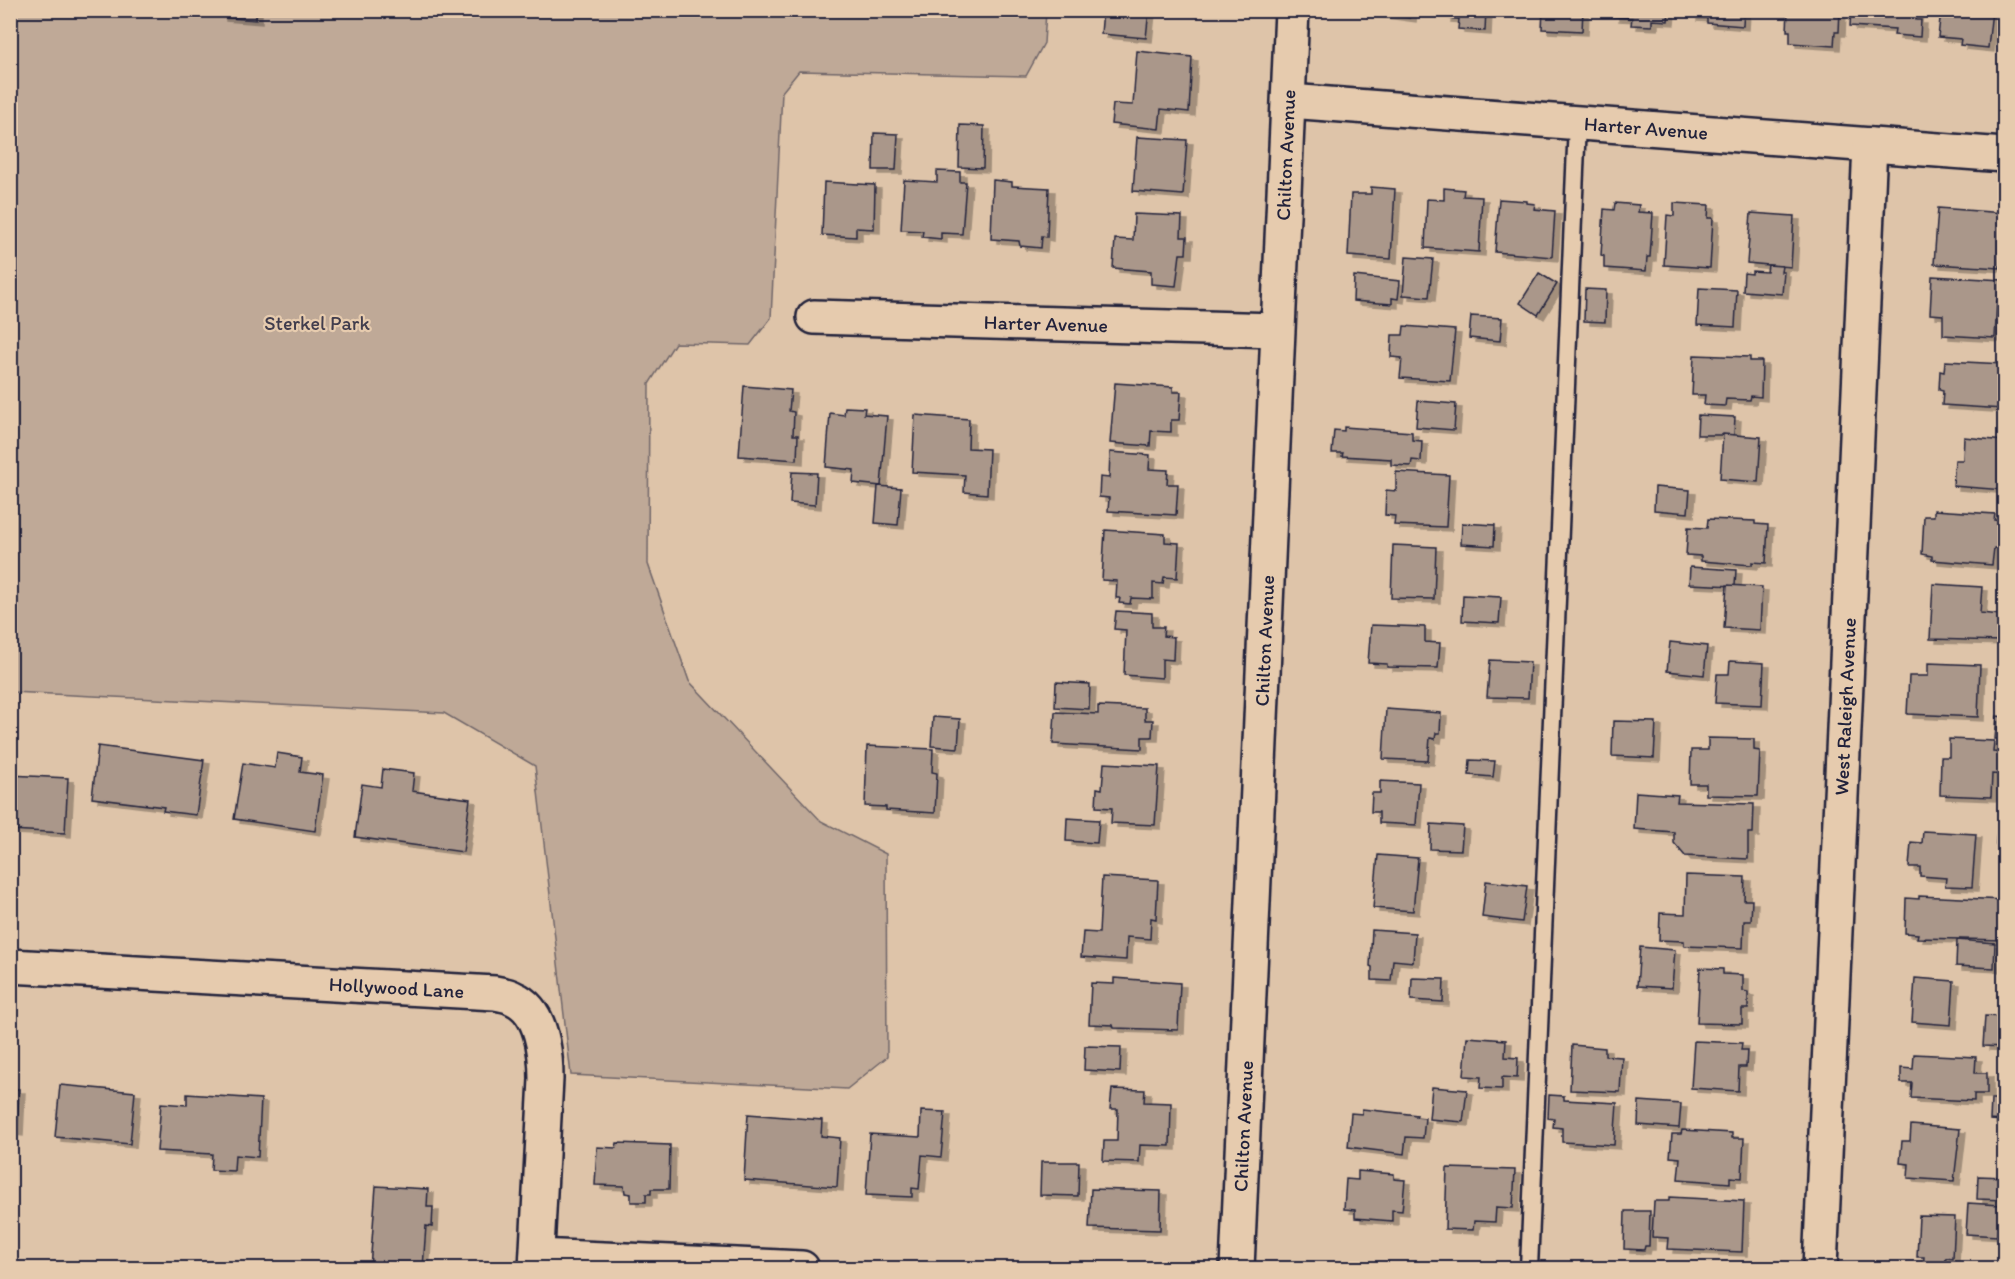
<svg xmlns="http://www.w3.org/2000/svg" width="2015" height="1279" viewBox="0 0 2015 1279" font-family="Itim,sans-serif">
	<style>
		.green { fill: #bfa997; stroke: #706669; stroke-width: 1.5 }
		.building { fill: #aa978a; stroke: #22223b; stroke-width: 1.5; filter: url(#shadow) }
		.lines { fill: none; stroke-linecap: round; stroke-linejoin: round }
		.service-casing { stroke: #22223b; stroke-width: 21 }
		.minor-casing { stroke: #22223b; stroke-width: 38 }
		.service { stroke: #e6cbae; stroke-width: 16 }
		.minor { stroke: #e6cbae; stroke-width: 33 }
		.labels { text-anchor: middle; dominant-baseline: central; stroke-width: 4.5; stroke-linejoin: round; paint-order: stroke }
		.street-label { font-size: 20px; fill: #22223b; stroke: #e6cbae }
		.park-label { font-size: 20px; fill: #413d4d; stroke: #e6cbae }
	</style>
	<defs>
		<filter id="shadow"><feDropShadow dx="6" dy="4" stdDeviation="0" flood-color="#0004"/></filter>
	</defs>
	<rect width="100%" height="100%" fill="#dec4a9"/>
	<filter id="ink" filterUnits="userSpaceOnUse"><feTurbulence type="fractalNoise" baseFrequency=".0167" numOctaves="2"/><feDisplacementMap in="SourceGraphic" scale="12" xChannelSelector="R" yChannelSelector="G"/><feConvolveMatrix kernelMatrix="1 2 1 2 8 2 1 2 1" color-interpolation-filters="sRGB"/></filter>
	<g filter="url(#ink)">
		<!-- green -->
		<path class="green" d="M11,11H1046L1044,43L1026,76L799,71L782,92L771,318L750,345L675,343L649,384L648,564L689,681L821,821L886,854L887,1057L847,1089L571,1075L535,766L444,713L11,692Z"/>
		<!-- building -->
		<g class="building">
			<path d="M220,10L256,11V20L220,17Z"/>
			<path d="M1103,10H1149L1146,38L1101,34Z"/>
			<path d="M1367,10H1411L1410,18L1367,12Z"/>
			<path d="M1436,10H1486L1485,31L1458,29L1459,19L1445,18L1446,12Z"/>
			<path d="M1543,10H1583L1582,31L1542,29Z"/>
			<path d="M1613,10H1669L1668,21L1652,20V26L1631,25L1632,18L1613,17Z"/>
			<path d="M1692,10H1744L1743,26L1707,23V18L1691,17Z"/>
			<path d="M1788,10H1840L1839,32H1835L1834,46L1790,43V31H1787Z"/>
			<path d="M1851,10H1917L1916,20H1921L1920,37L1894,35L1895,29L1850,26Z"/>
			<path d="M1941,10H1992L1988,48L1960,45L1961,39L1938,37Z"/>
			<path d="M1137,51L1192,57L1189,112L1161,109L1159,129L1111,124L1113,104L1133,105Z"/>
			<path d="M960,125L984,126L983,168L959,167Z"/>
			<path d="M874,133L898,134L896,170H873Z"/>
			<path d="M1137,137L1187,140L1183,195L1133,191Z"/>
			<path d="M937,171L960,172V182H966L962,234L941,233V239L922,237L923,231L901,230L904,180L937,182Z"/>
			<path d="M993,180L1012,182V186L1049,188L1047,237L1042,236L1041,248L1020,246L1019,241L991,239Z"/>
			<path d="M824,182L875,185L874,229L856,228V237L822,235Z"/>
			<path d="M1371,187L1395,189L1391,259L1348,256L1351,194H1371Z"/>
			<path d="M1444,188L1464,190L1463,196L1482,197L1479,252L1425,248L1427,199L1444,200Z"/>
			<path d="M1499,199L1527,201V203L1535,204L1534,209L1555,211L1552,257L1495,252Z"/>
			<path d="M1615,203L1639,205L1638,212L1653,213L1650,257H1647L1646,271L1604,268V256L1601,255L1604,209L1614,210Z"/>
			<path d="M1674,203L1709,205L1708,218H1713L1710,268L1664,265L1667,215L1674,216Z"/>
			<path d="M1938,208L2004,213L2000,268L1934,264Z"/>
			<path d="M1751,213L1794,216L1791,267L1747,263Z"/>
			<path d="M1134,214L1182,216L1181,237H1187L1186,254H1180L1176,286L1151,284V271L1113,268L1115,239L1133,240Z"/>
			<path d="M1406,257L1433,259L1429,297L1403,295Z"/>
			<path d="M1768,265L1782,266L1781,272H1784L1782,294L1743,291L1744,273L1752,274V271L1767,272Z"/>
			<path d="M1539,273L1557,284L1538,315L1520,303Z"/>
			<path d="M1354,276L1400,281L1398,299L1392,298V304L1353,301Z"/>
			<path d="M1932,276L2003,280L2001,301H1997L1995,338L1943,335V315L1930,314Z"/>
			<path d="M1699,288L1737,290L1735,327L1697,325Z"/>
			<path d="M1585,289L1606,290L1605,322L1584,321Z"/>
			<path d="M1471,316L1502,318L1500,341L1469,338Z"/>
			<path d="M1404,326L1455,330L1450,381L1400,378L1402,358L1391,357L1392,335H1403Z"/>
			<path d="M1694,355L1750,357V361H1762L1761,397L1751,396L1750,400L1726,399L1725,406L1704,405L1705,395H1692Z"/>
			<path d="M1945,361L2004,364V401L2003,409L1942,405L1943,391L1939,390L1940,371L1944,372Z"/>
			<path d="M1115,383L1173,387V392H1181L1179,420H1171V432L1151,431L1150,446L1110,443Z"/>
			<path d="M744,386L791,390L789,411L794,412L793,435H798L797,460L739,456Z"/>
			<path d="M1418,401L1456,404L1454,430L1416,427Z"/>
			<path d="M845,407L865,408L864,414L887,416L881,486L853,483L854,470L826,467L830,413L844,415Z"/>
			<path d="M915,415L969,419L968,448L989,449L987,494L964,492L965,475L912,472Z"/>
			<path d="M1698,415L1735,417L1734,435H1697Z"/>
			<path d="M1344,427L1412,432V440L1422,441L1421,461L1412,460L1411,466L1391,465V459L1342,456L1343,453H1332L1334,430L1344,431Z"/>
			<path d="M1723,434L1761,437L1758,482L1720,479Z"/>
			<path d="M1964,437L2004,441V490L1953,486L1955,460H1963Z"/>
			<path d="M1110,452L1150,455L1149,469L1168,470L1167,484H1178L1176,515L1108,511L1109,498L1099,497L1100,477L1109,478Z"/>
			<path d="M792,472L817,473L815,505L790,503Z"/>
			<path d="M1396,472L1449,475L1446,527L1394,525L1395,516L1385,515L1386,490L1396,491Z"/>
			<path d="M878,486L901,488L898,525L875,523Z"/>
			<path d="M1655,487L1690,490L1688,513L1654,510Z"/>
			<path d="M1934,510L1995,514L1994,520L2004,521V549L1994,548L1992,565L1932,560V556L1922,554L1924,516H1934Z"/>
			<path d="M1708,519L1755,521V524L1768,525L1766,563L1752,562V565L1701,561V556L1686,555L1688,527L1707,528Z"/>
			<path d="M1462,523L1495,525L1494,546L1461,544Z"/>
			<path d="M1105,530L1165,534V542L1179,543L1177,578L1164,577L1163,584L1153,583V599L1131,598L1130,604L1119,603L1120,598H1116L1117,581L1102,580Z"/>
			<path d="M1393,545L1436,547L1434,599L1391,598Z"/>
			<path d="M1690,567L1736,570L1735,586L1689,584Z"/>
			<path d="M1933,584L1982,587L1980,613L2002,615L2001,641L1930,639Z"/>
			<path d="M1727,585L1762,587L1760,630L1724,628Z"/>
			<path d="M1463,595L1501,597L1499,623L1462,621Z"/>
			<path d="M1116,611L1152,613V627H1164L1163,636L1174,637L1173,660L1162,659V678L1124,675L1126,630L1114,629Z"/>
			<path d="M1371,625L1425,627V642L1440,643L1438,668L1387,667V664L1368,663Z"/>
			<path d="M1670,642L1707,646L1704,675L1667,671Z"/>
			<path d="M1490,660L1530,662L1528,698L1487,697Z"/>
			<path d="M1730,661L1764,663L1762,705L1715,703L1717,674H1729Z"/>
			<path d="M1928,663L1980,665L1978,717L1907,714L1909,676H1928Z"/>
			<path d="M1056,682L1090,684L1089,709L1055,707Z"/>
			<path d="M1098,706L1145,708V720H1153L1152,737H1142V749L1053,744L1055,712L1098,714Z"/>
			<path d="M1386,709L1441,713L1440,733H1436L1435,739L1430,738L1428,761L1383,759Z"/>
			<path d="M1997,716L2004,717V739H1995Z"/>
			<path d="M933,717L960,719L958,748L931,746Z"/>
			<path d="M1613,721L1656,722L1654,758L1612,756Z"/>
			<path d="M1708,738L1754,739V750L1760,751L1758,796L1706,795V784H1690L1691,750H1708Z"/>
			<path d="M1949,739L1994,741L1993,752L2004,753V775L1992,774L1991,797L1940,795L1941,757H1949Z"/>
			<path d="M98,746L204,760L196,815L163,811L164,807L92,798Z"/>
			<path d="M867,746L933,749L932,772L937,773L935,813L886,810V807L865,806Z"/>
			<path d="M277,753L302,757L300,772L323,775L315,831L234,819L243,763L275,768Z"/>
			<path d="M1470,760L1495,761L1493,777L1469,775Z"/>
			<path d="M1104,763L1159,766L1155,825L1111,823L1112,808L1096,807L1097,788L1102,789Z"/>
			<path d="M383,769L414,773L412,791L470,799L463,852L355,837L362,784L381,787Z"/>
			<path d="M10,775L68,778L65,833L10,830Z"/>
			<path d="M1380,781L1419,783L1416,825L1379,823V812H1371L1372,793H1380Z"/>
			<path d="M1636,792L1678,795L1677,802L1754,804L1753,833H1748V859L1685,856L1674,843V832L1634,829Z"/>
			<path d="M1998,817L2004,818V844H1996Z"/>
			<path d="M1067,818L1099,820L1097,843L1066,841Z"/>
			<path d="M1431,824L1463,826L1461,850L1430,849Z"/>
			<path d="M1923,831L1976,834L1972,887L1945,886L1946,878L1920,876V867H1909L1911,842L1922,843Z"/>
			<path d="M1378,855L1418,858L1413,911L1373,908Z"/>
			<path d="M1686,875L1745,877L1744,900H1752L1751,921H1744L1743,948L1684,946V941L1659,940L1660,913L1685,914Z"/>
			<path d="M1102,877L1158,880L1156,919L1151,918L1150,939L1127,937L1126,960L1081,957L1083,932L1099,933Z"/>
			<path d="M1486,881L1527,886L1522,922L1482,917Z"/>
			<path d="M1919,896L2004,900V940L1917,938L1918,934L1905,933L1906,898L1919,899Z"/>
			<path d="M1372,930L1415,933L1413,962L1393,960L1391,981L1372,980V967L1370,966Z"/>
			<path d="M1957,940L1995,943L1994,968L1956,966Z"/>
			<path d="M1640,947L1675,950L1672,988L1637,986Z"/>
			<path d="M1700,968L1723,969V974L1743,975V991L1748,992V1009H1742V1024L1697,1023Z"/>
			<path d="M1114,978L1180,983L1178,1030L1114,1028L1113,1025L1089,1024L1091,983L1114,984Z"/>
			<path d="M1412,978L1444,979L1443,1002L1411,1000Z"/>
			<path d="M1915,978L1954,981L1951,1025L1912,1022Z"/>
			<path d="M1985,1016L2004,1017V1047L1983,1046Z"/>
			<path d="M1467,1037L1506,1040L1505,1057L1518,1058L1517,1078L1502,1077V1089L1480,1088L1481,1077L1464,1076Z"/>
			<path d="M1694,1041L1742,1043L1741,1050H1747L1746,1067H1739L1738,1091L1691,1088Z"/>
			<path d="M1572,1045L1605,1048V1056L1622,1057L1620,1092L1570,1090Z"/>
			<path d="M1085,1046L1121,1047L1120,1072L1084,1070Z"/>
			<path d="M1914,1054L1976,1057L1975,1073H1987V1094H1974V1101L1911,1098L1912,1083H1901V1068L1913,1069Z"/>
			<path d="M60,1085L135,1092L130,1144L55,1137Z"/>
			<path d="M1432,1087L1467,1090L1463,1122L1429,1119Z"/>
			<path d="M10,1089H19L17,1132L10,1131Z"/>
			<path d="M1112,1089L1145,1090L1144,1102L1171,1103L1170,1146L1140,1145L1139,1162L1103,1161L1104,1141H1117L1118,1109H1110Z"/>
			<path d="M187,1094L261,1099L258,1157L235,1155L234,1171L211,1170L212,1154L157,1151L161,1103L187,1105Z"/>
			<path d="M1549,1095L1564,1096V1100L1617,1103L1614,1145L1562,1142V1128L1553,1127L1554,1119L1548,1118Z"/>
			<path d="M1991,1099H2004V1121L1990,1120Z"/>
			<path d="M1639,1101L1681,1104L1679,1128L1638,1125Z"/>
			<path d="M1362,1109L1417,1115L1416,1117L1425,1118L1423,1138L1406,1137L1404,1154L1348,1147L1351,1113L1362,1114Z"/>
			<path d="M921,1111L945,1112L941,1157L922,1155L919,1189L912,1188V1197L866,1195L870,1134L920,1137Z"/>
			<path d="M748,1114L822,1120L821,1136L840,1138L837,1187L744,1180Z"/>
			<path d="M1911,1125L1960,1129L1954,1181L1908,1178L1909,1164L1900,1163L1902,1141H1910Z"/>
			<path d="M1682,1130L1732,1133V1138H1744L1742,1178L1730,1177V1183L1678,1179L1680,1158L1670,1157L1672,1134H1681Z"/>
			<path d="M617,1143L670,1145L669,1189H651V1194H646V1202H631V1194L625,1193L624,1186L595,1185L597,1147L616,1148Z"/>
			<path d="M1041,1162H1079L1078,1196L1040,1195Z"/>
			<path d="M1447,1168L1515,1170L1513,1208L1496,1207L1495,1222L1474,1221L1473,1230L1445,1229Z"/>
			<path d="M1358,1171L1394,1174V1179L1405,1180L1402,1211L1392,1210V1221L1355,1218V1210L1344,1209L1346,1179L1358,1180Z"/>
			<path d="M1978,1176L2004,1177V1200L1977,1199Z"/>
			<path d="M376,1186L428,1189L427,1207H433L432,1227L426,1226L423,1268H370Z"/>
			<path d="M1091,1189L1161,1191L1160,1230L1089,1228Z"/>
			<path d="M1669,1197L1744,1201L1742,1252L1667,1249L1668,1238L1652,1237L1654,1201H1669Z"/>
			<path d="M1968,1203L2000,1205L1997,1236L1966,1234Z"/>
			<path d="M1625,1211H1650L1649,1246H1645L1644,1250L1624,1249Z"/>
			<path d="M1919,1216L1955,1217L1953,1259L1946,1258L1945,1268H1923L1924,1257H1917Z"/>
		</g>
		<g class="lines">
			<!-- service casing -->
			<g class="service-casing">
				<path id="service" d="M1529,1268L1577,123"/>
			</g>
			<!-- minor casing -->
			<g class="minor-casing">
				<g id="minor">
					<path id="s1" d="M1289,101L2004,155"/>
					<path id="s2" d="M814,317L1277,330"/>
					<path id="s3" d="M10,966L495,993C501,994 508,995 513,998C542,1010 546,1053 546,1079L536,1268"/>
					<path d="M537,1256L802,1268"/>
					<path id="s4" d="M1237,1268L1292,10"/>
					<path id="s5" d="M1820,1268L1870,145"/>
				</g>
			</g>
			<!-- service -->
			<use href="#service" class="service"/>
			<!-- minor -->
			<use href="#minor" class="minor"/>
		</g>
	</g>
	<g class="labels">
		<!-- street labels -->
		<g class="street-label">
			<text stroke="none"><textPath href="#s1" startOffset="358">Harter Avenue</textPath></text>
			<text stroke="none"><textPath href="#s4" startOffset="1114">Chilton Avenue</textPath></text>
			<text stroke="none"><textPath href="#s2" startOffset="232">Harter Avenue</textPath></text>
			<text stroke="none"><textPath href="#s4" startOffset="628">Chilton Avenue</textPath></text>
			<text stroke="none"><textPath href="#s5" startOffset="562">West Raleigh Avenue</textPath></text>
			<text stroke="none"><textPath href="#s3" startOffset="387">Hollywood Lane</textPath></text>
			<text stroke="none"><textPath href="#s4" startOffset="142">Chilton Avenue</textPath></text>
		</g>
		<!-- park labels -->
		<g class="park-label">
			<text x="317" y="323">Sterkel Park</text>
		</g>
	</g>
	<!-- margin -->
	<rect width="2015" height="1279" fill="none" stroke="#e6cbae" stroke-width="36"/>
	<rect x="18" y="18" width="1979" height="1243" fill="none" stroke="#22223b" stroke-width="2" filter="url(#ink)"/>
</svg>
